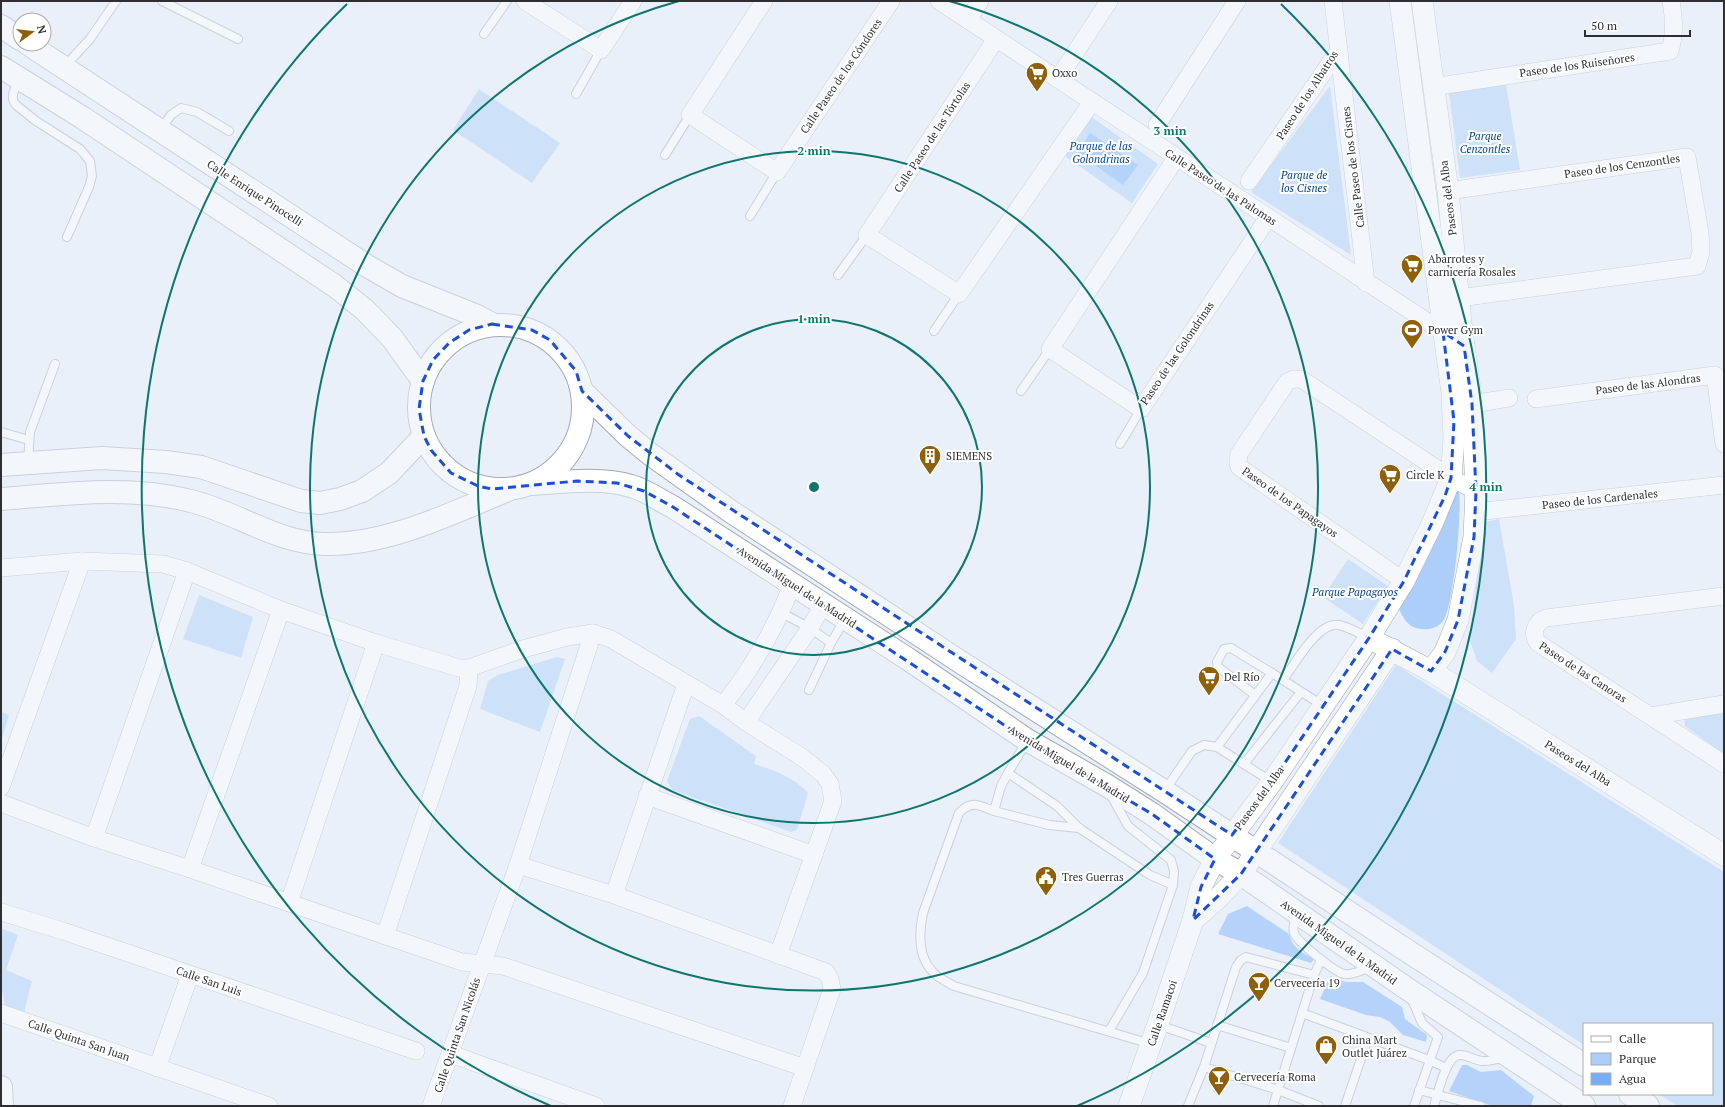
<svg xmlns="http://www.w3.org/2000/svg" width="1725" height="1107" viewBox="0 0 1725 1107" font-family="'PT Serif',serif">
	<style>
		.green { fill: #accef9 }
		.water { fill: #73aefa }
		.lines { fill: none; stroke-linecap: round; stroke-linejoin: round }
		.service-casing { stroke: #a4abb4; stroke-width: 10 }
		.minor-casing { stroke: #a4abb4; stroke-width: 18 }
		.tertiary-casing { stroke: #a4abb4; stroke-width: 22 }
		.secondary-casing { stroke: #a4abb4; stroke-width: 24 }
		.service { stroke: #fff; stroke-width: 8 }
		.minor { stroke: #fff; stroke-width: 17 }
		.tertiary { stroke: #fff; stroke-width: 21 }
		.secondary { stroke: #fff; stroke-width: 22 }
		.marked { fill: none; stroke: #1d4ed8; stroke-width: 3; stroke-dasharray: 8 5; stroke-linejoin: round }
		.ring { fill: none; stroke: #0f766e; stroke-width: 2 }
		.labels { text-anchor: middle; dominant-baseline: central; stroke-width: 4; stroke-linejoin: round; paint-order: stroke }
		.street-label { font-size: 11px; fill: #2d2f33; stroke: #fff }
		.poi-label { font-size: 11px; fill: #2d2f33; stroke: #fff; text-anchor: start }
		.park-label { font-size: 11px; font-style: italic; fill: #064587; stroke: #fff }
		.centre { fill: #0f766e; stroke: #fff; stroke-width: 2 }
		.ring-label { font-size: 12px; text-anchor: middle; font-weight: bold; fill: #0f766e; stroke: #fff; stroke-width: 4; stroke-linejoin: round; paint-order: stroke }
	</style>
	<rect width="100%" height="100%" fill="#e9f0fa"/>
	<!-- green -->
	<g class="green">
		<path d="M1506,84L1520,170L1460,178L1449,93Z"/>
		<path d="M1330,86L1351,255L1251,192Z"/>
		<path d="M479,89L560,143L532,183L453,130Z"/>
		<path d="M1090,116L1158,164L1132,203L1063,155Z"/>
		<path d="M1452,489L1459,491C1462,511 1454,606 1443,621C1438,628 1429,630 1421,629C1408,628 1403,618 1398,607Z"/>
		<path d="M1499,519L1514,606L1516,639L1492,673L1477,661L1470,641L1482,531L1486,522Z"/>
		<path d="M1348,559L1388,586L1363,624L1323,597Z"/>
		<path d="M199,595L253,617L241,658L183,639Z"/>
		<path d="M557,657L565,659L540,732L480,709L488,681L498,675Z"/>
		<path d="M1396,665L1724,872V1106H1677L1659,1094H1712V1024H1584V1045L1278,843Z"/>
		<path d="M1,712L9,715L1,742Z"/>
		<path d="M1724,712V754L1685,726L1684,717Z"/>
		<path d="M699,716L756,756L754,764C774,770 794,777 808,793L797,830L791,832L672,790L667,781L690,719Z"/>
		<path d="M1,928L18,935L6,970L32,981L24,1013L5,1005L1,985Z"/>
	</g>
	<!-- water -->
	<g class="water">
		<path d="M1090,133L1138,165L1123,185L1078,153Z"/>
		<path d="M1247,906L1289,934C1292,948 1303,953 1314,959L1311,963L1218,934L1228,914Z"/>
		<path d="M1330,976L1340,981L1349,982H1363L1402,1007L1405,1019L1427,1035L1426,1042L1403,1035L1390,1022L1380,1017L1366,1015L1320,999Z"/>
		<path d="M1462,1065H1467L1481,1072L1501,1070L1534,1096L1531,1106H1493L1449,1091Z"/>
	</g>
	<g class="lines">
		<!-- service casing -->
		<g class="service-casing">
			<g id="service">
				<path d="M162,1L238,39"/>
				<path d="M484,34L507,1"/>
				<path d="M65,66L90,39L116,1"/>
				<path d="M20,80C15,88 9,97 16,105L36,121L80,149L90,161L92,176L89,187L67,237"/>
				<path d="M576,94L601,50"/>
				<path d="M160,130L171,115L181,108L197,112L229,131"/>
				<path d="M665,155L690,115"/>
				<path d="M750,216L777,172"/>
				<path d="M838,275L867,235"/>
				<path d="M934,331L959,294"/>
				<path d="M1021,391L1050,349"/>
				<path d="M1,432L29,440"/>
				<path d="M1120,444L1141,409"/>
				<path d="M28,462L30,432L55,364"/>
				<path d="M782,613L810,628L831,643L809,690"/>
				<path d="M831,643L845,619"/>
				<path d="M1283,680C1295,664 1318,621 1339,625C1349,627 1360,634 1368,637"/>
				<path d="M1255,695L1218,667L1217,662L1224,649L1231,648L1272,673"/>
				<path d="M1027,741L1008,773L1057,806L1079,828L1150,875L1173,885L1143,973L1109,1031"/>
				<path d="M1217,747L1272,782"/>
				<path d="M1244,764L1301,692"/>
				<path d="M1008,773L1001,786L994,811C978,805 972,800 959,813L923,913C919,932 918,957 933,972C938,978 947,982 954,986L1151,1044"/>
				<path d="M1165,790L1192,751L1204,745L1217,747L1272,673L1322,705"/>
				<path d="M1111,795L1128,826L1171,860L1174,871L1173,885"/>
				<path d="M994,811L1049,825L1079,828"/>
				<path d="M1296,915C1295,921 1292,928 1294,933C1297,942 1335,972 1344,974C1352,976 1364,969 1371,967"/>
				<path d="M1314,975L1321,960"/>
				<path d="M1411,997L1422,1023L1438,1037L1414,1106"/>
				<path d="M1302,1013L1429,1060L1446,1068"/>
				<path d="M1159,1025L1211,1043"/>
				<path d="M1217,1025L1291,1048"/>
				<path d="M1204,1067L1278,1090L1319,1106"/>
				<path d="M1419,1090L1481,1106"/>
				<path d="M1188,1106L1204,1067L1236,967L1241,960L1246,957L1314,975L1273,1106"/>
				<path d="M1345,1106L1368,1038"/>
				<path d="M1434,1106C1438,1094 1445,1057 1459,1055C1467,1054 1475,1061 1483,1061C1489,1062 1495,1058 1504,1059"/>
			</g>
		</g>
		<!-- minor casing -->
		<g class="minor-casing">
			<g id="minor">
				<path d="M525,1L601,50L633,1"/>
				<path d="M764,1L690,115L777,172L891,1"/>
				<path d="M939,1L1452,338"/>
				<path d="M1333,1L1366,283"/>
				<path d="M968,20L980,1"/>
				<path d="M996,39L867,235L959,294L1092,102"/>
				<path d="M1058,79L1109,1"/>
				<path d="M1433,87L1670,51C1675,34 1674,19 1671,1"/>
				<path d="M1157,125L1237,1"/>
				<path d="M1176,158L1050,349L1141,409L1268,218"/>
				<path d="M1249,181L1339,50"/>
				<path d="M1448,191L1687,157L1700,233L1701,252L1697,266L1459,298"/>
				<path d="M1536,399L1715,375L1724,444"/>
				<path d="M1472,404L1509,398"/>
				<path d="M1476,512L1724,485"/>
				<path d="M1,568L82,561L163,564L187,571L281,610"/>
				<path d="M1404,581L1239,467L1238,463L1239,454L1287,382L1294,379H1301L1451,478L1476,491"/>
				<path d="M1724,596L1546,618C1535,622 1531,634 1538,643L1724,764"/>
				<path d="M723,705C752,669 775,629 792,585"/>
				<path d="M1651,716L1724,704"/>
				<path d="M746,722L810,628L823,604"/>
				<path d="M1,787L82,561"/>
				<path d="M647,796L814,855"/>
				<path d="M1,803L94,838L190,869L462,962L503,966L805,1068"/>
				<path d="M94,838L187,571"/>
				<path d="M518,865L614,895L826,972L830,979L832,989L792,1106"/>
				<path d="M190,869L281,610L376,643"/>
				<path d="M614,895L686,684"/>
				<path d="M289,903L376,643L459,668H469L523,649L567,637L593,633L611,639L723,705L746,722L803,758L823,774L830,784L833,801L778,955"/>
				<path d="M1,912L63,931L416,1051"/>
				<path d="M385,936L468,686L469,668"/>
				<path d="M1,1013L269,1106"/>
				<path d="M451,1054L596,1106"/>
				<path d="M157,1068L190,975"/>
				<path d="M431,1106L518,865L593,633"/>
			</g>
		</g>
		<!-- tertiary casing -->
		<g class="tertiary-casing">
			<g id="tertiary">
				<path d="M1422,1L1448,191L1461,323L1472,404L1476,491L1474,537L1458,620L1445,652L1431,671"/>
				<path d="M1369,638L1431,671L1724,855"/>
				<path d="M1193,920L1218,898L1241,874L1392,649"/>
				<path d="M1129,1106L1158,1024L1193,920L1201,887L1215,859L1272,782L1369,638L1404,581L1433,522L1451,478L1454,438L1452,393L1400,1"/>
			</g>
		</g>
		<!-- secondary casing -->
		<g class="secondary-casing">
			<g id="secondary">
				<path d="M1,26L20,39"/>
				<path d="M28,44L367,266L402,286L477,316L492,324"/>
				<path d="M1,67L83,118L335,286L365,310L392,338L423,381"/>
				<circle cx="501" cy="407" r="82"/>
				<path d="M582,391L628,436L650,454L730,511L962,663L1164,791L1406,950L1584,1065"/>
				<path d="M1,465L102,458L166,462L201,467L301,501L320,503L340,499L362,491L389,473L424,436"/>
				<path d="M532,484C562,482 602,477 631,486C646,490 659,500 673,507L908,659L1027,740L1106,785L1152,814L1215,859L1241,874L1409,990L1584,1106"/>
				<path d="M1,499C64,494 129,485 191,501C236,512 279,544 326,544C388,545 452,513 508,490"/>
				<path d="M1,1087L2,1106"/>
				<path d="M1630,1094L1648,1106"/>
			</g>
		</g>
		<!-- service -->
		<use href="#service" class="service"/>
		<!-- minor -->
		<use href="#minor" class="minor"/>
		<!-- tertiary -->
		<use href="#tertiary" class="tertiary"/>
		<!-- secondary -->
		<use href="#secondary" class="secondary"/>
	</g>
	<!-- marked area -->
	<path d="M0 0H1725V1107H0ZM492,324L532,330L550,340L576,371L582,391L628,436L679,475L1232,835L1272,782L1369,638L1404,581L1445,496L1451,478L1454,421L1443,332L1464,346L1472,404L1476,491L1474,537L1458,620L1445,652L1431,671L1392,649L1241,874L1193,920L1201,887L1215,859L1152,814L1027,740L673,507L644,491L617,483L577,481L492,489L478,486L451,473L431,450L424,436L419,409L423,381L433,360L449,343L469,330Z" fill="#e9f0fa" fill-opacity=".55" fill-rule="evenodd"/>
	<path class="marked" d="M492,324L532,330L550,340L576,371L582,391L628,436L679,475L1232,835L1272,782L1369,638L1404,581L1445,496L1451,478L1454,421L1443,332L1464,346L1472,404L1476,491L1474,537L1458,620L1445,652L1431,671L1392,649L1241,874L1193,920L1201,887L1215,859L1152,814L1027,740L673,507L644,491L617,483L577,481L492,489L478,486L451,473L431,450L424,436L419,409L423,381L433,360L449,343L469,330Z"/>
	<!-- distance rings -->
	<g class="ring">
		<circle cx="814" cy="487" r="168"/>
		<circle cx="814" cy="487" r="336"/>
		<path d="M949 1A504 504 0 1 1 679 1"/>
		<path d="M551 1106A672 672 0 0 1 347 4M1281 4A672 672 0 0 1 1077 1106"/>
	</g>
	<!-- icons -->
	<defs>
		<g id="supermarket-pin" transform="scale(1.15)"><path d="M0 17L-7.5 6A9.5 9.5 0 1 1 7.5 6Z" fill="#8e6009" stroke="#fff"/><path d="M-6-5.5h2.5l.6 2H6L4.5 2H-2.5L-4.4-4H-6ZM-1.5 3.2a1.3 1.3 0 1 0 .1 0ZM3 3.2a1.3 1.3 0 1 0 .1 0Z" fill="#fff"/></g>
		<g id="stadium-pin" transform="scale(1.15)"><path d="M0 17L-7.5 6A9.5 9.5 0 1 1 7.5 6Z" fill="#8e6009" stroke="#fff"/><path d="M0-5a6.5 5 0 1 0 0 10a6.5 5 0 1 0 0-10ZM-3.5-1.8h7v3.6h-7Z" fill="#fff"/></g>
		<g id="building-pin" transform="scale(1.15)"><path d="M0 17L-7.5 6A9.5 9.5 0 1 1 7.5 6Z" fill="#8e6009" stroke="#fff"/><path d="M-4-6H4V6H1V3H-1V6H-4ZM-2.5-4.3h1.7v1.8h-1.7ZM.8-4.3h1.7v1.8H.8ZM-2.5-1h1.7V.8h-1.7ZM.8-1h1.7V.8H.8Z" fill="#fff"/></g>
		<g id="civic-pin" transform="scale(1.15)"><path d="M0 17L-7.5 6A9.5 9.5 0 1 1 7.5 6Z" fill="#8e6009" stroke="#fff"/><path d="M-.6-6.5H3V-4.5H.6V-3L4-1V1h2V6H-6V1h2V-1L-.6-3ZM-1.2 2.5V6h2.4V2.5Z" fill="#fff"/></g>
		<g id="bar-pin" transform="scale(1.15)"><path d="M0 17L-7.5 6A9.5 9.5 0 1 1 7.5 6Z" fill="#8e6009" stroke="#fff"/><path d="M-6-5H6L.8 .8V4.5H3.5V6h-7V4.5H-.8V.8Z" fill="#fff"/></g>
		<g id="shop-pin" transform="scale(1.15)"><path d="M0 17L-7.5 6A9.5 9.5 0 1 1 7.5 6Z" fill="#8e6009" stroke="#fff"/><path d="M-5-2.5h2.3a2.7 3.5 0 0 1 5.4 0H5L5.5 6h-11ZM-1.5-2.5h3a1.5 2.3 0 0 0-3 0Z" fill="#fff"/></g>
	</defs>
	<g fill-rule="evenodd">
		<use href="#supermarket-pin" x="1037" y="73"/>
		<use href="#supermarket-pin" x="1412" y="265"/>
		<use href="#stadium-pin" x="1412" y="330"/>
		<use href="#building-pin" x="930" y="456"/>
		<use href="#supermarket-pin" x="1390" y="475"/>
		<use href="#supermarket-pin" x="1209" y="677"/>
		<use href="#civic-pin" x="1046" y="877"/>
		<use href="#bar-pin" x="1259" y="983"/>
		<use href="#shop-pin" x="1326" y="1046"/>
		<use href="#bar-pin" x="1219" y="1077"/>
	</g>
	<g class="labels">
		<!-- street labels -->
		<g class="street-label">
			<text transform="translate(1577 65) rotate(-8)">Paseo de los Ruiseñores</text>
			<text transform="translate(841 76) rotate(-56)">Calle Paseo de los Cóndores</text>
			<text transform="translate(1307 95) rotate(-57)">Paseo de los Albatros</text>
			<text transform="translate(932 137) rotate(-57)">Calle Paseo de las Tórtolas</text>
			<text transform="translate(1622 166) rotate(-8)">Paseo de los Cenzontles</text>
			<text transform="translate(1353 167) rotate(-97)">Calle Paseo de los Cisnes</text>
			<text transform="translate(1221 187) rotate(33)">Calle Paseo de las Palomas</text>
			<text transform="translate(255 193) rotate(33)">Calle Enrique Pinocelli</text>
			<text transform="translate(1448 198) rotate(-97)">Paseos del Alba</text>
			<text transform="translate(1177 353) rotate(-56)">Paseo de las Golondrinas</text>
			<text transform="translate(1648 384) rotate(-7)">Paseo de las Alondras</text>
			<text transform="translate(1600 499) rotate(-6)">Paseo de los Cardenales</text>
			<text transform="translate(1290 502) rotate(35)">Paseo de los Papagayos</text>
			<text transform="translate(797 587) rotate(33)">Avenida Miguel de la Madrid</text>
			<text transform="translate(1583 672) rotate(33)">Paseo de las Canoras</text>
			<text transform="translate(1578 763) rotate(32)">Paseos del Alba</text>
			<text transform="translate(1069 764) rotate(31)">Avenida Miguel de la Madrid</text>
			<text transform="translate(1259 798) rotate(-54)">Paseos del Alba</text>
			<text transform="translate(1339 942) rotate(35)">Avenida Miguel de la Madrid</text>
			<text transform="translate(209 981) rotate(19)">Calle San Luis</text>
			<text transform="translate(1162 1013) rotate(-71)">Calle Ramacoi</text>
			<text transform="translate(457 1035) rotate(-71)">Calle Quinta San Nicolás</text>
			<text transform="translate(79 1040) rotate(19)">Calle Quinta San Juan</text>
		</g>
		<!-- poi labels -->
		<g class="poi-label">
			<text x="1052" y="73">Oxxo</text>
			<text x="1428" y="259">Abarrotes y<tspan x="1428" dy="13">carnicería Rosales</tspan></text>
			<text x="1428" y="330">Power Gym</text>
			<text x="946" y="456">SIEMENS</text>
			<text x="1406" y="475">Circle K</text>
			<text x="1224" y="677">Del Río</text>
			<text x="1062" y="877">Tres Guerras</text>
			<text x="1274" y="983">Cervecería 19</text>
			<text x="1342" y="1040">China Mart<tspan x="1342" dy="13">Outlet Juárez</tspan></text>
			<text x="1234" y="1077">Cervecería Roma</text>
		</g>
		<!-- park labels -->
		<g class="park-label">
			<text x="1485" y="136">Parque<tspan x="1485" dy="13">Cenzontles</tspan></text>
			<text x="1101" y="146">Parque de las<tspan x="1101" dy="13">Golondrinas</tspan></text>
			<text x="1304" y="175">Parque de<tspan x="1304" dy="13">los Cisnes</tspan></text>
			<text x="1355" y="592">Parque Papagayos</text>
		</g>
	</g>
	<circle cx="814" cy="487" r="6" class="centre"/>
	<g class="ring-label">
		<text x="1170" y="135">3 min</text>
		<text x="814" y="155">2 min</text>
		<text x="814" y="323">1 min</text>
		<text x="1486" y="491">4 min</text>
	</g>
	<!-- border -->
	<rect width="1725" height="1107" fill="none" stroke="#2d2f33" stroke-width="4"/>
	<!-- legend -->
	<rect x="1583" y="1023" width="130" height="72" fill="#ffffff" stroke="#abacad"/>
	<rect x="1591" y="1036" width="20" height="6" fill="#ffffff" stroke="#abacad"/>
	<text x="1619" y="1043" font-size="12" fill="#2d2f33">Calle</text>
	<rect x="1591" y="1053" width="20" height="12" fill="#accef9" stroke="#abacad"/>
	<text x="1619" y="1063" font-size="12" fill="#2d2f33">Parque</text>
	<rect x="1591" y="1073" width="20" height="12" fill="#73aefa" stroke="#abacad"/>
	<text x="1619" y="1083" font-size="12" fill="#2d2f33">Agua</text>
	<!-- north arrow -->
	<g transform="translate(32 32) rotate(75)"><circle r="19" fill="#ffffff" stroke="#abacad"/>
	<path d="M0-3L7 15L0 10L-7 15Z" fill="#8e6009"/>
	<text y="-6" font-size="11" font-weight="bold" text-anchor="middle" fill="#2d2f33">N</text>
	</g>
	<!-- scale -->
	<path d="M1585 30v6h105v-6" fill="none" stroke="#2d2f33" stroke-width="2"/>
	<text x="1591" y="30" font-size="12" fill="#2d2f33" stroke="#ffffff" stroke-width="3" paint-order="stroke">50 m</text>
</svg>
